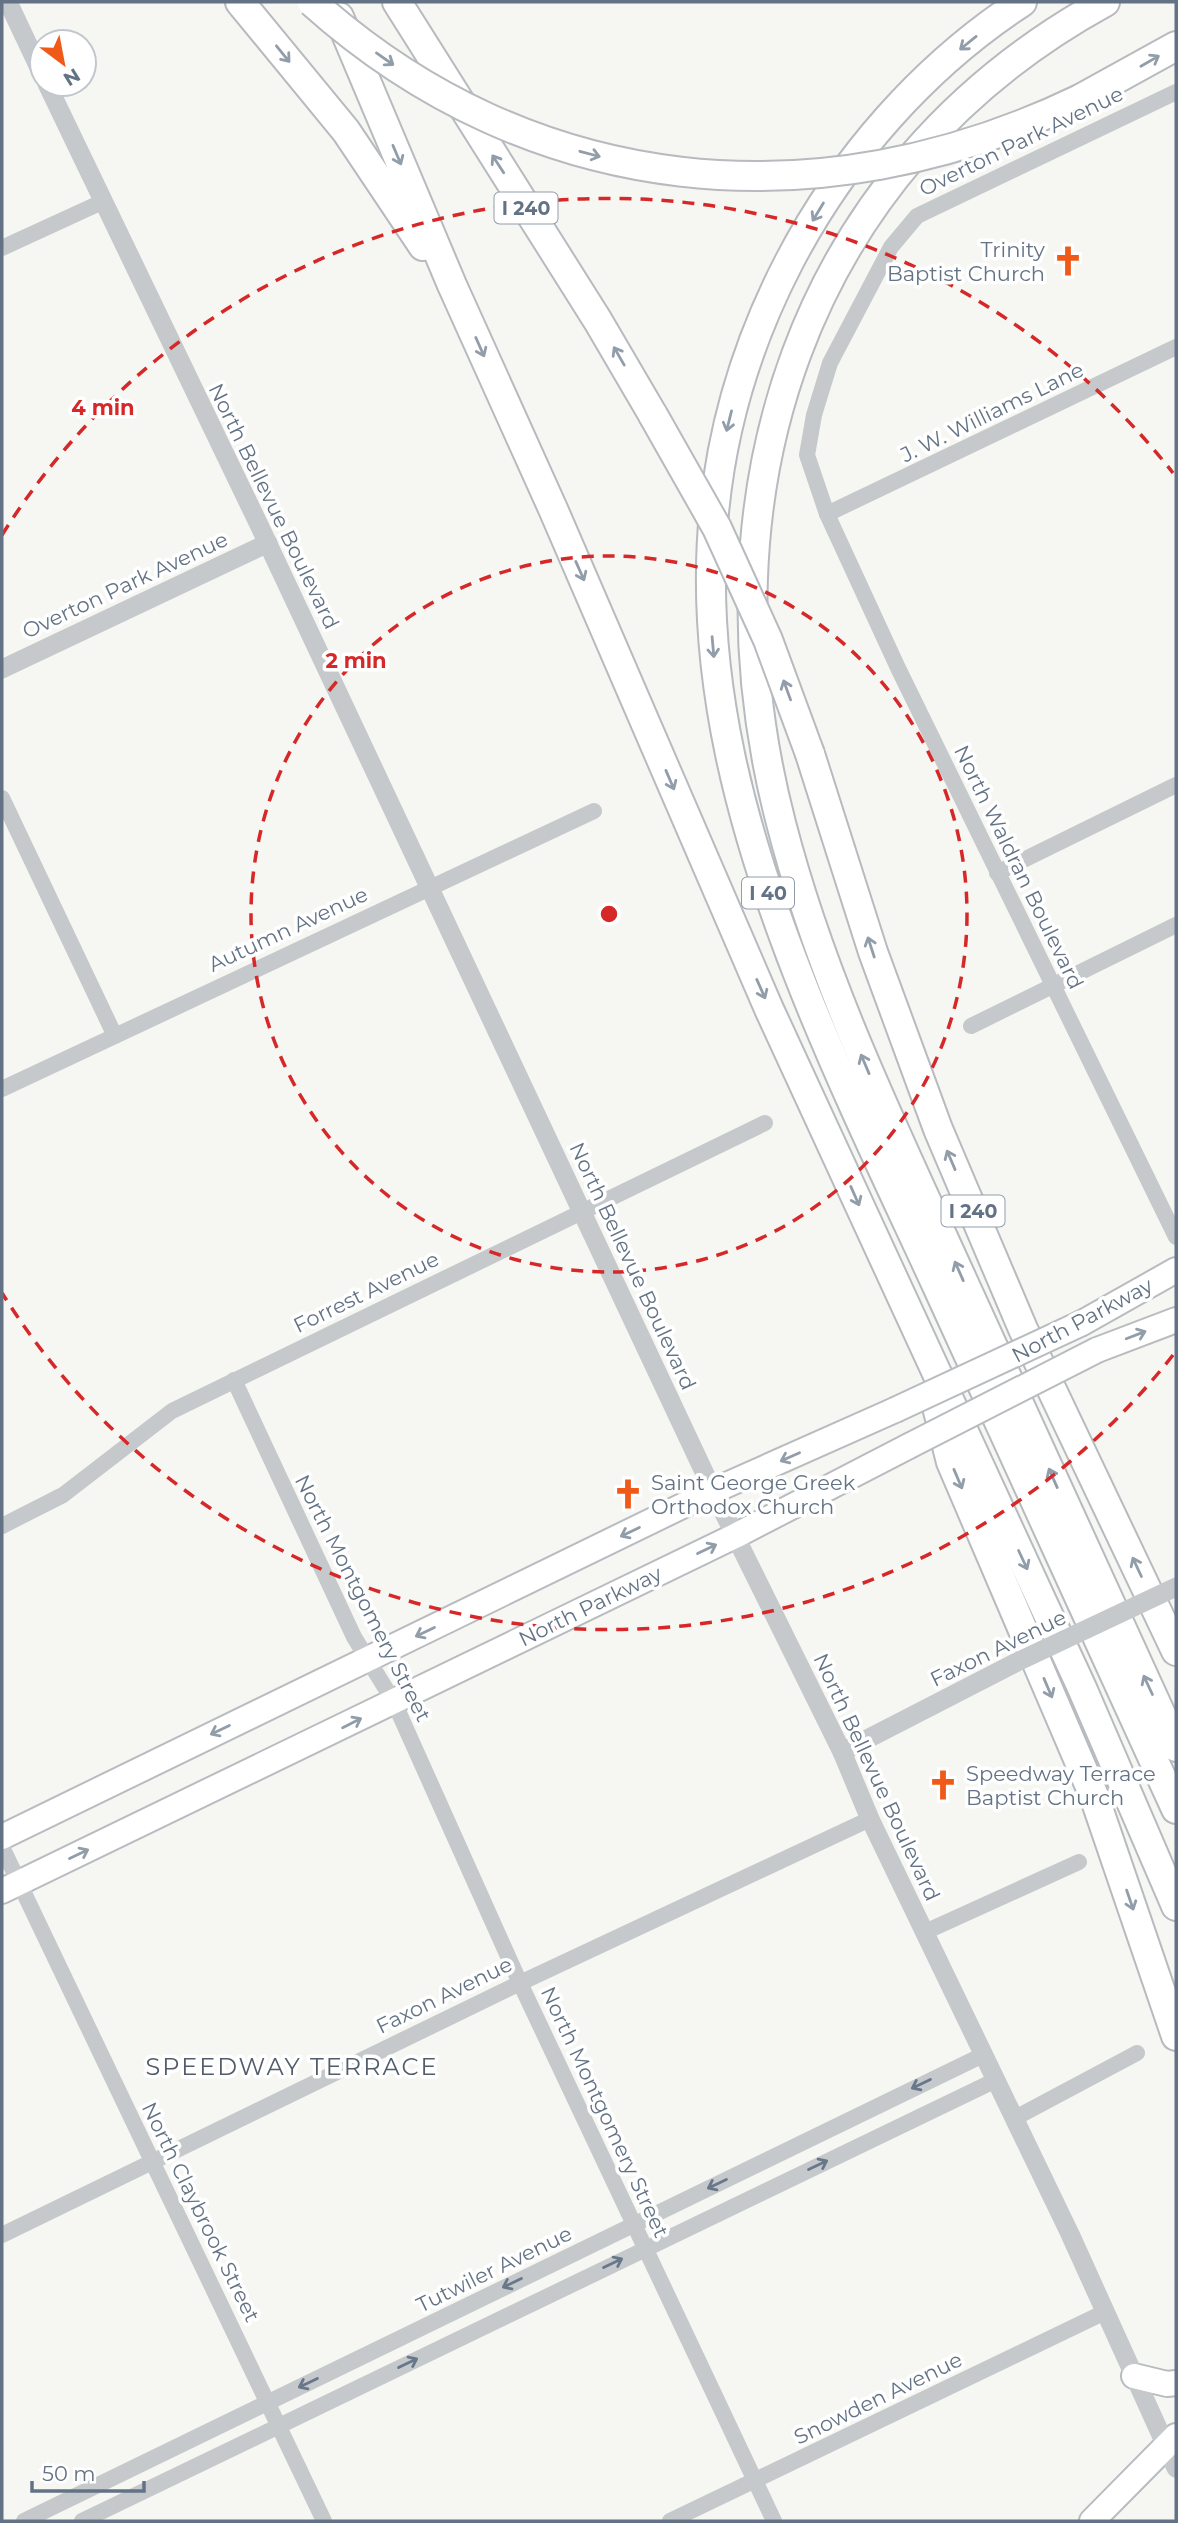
<svg xmlns="http://www.w3.org/2000/svg" width="1178" height="2523" viewBox="0 0 1178 2523" font-family="Montserrat,sans-serif">
	<style>
		.lines { fill: none; stroke-linecap: round; stroke-linejoin: round }
		.primary-casing { stroke: #b8bcc0; stroke-width: 28 }
		.motorway-casing { stroke: #b7babe; stroke-width: 32 }
		.minor { stroke: #c5c9cc; stroke-width: 16 }
		.tertiary { stroke: #c5c9cc; stroke-width: 19 }
		.primary { stroke: #fff; stroke-width: 24 }
		.motorway { stroke: #fff; stroke-width: 28 }
		.primary-bridge-casing { stroke: #b8bcc0; stroke-width: 28; stroke-linecap: butt }
		.motorway-bridge-casing { stroke: #b7babe; stroke-width: 32; stroke-linecap: butt }
		.tertiary-bridge { stroke: #c5c9cc; stroke-width: 19 }
		.primary-bridge { stroke: #fff; stroke-width: 24 }
		.motorway-bridge { stroke: #fff; stroke-width: 28 }
		.oneway { stroke: #929daa }
		.oneway2 { stroke: #687789 }
		.ring { fill: none; stroke: #d62828; stroke-width: 3.5; stroke-dasharray: 12 9 }
		.labels { text-anchor: middle; dominant-baseline: central; stroke-width: 7; stroke-linejoin: round; paint-order: stroke }
		.shield { fill: #fff; stroke: #929daa; stroke-width: 2 }
		.shield-label { font-size: 19px; font-weight: bold; fill: #637385 }
		.street-label { font-size: 21px; fill: #637385; stroke: #fff }
		.poi-label { font-size: 21px; fill: #637385; stroke: #fff; text-anchor: start }
		.quarter-label { font-size: 24px; letter-spacing: 2px; fill: #515d6a; stroke: #fff }
		.centre { fill: #d62828; stroke: #fff; stroke-width: 3.5 }
		.ring-label { font-size: 21px; text-anchor: middle; font-weight: bold; fill: #d62828; stroke: #fff; stroke-width: 7; stroke-linejoin: round; paint-order: stroke }
	</style>
	<rect width="100%" height="100%" fill="#f6f6f2"/>
	<g class="lines">
		<!-- primary casing -->
		<g class="primary-casing">
			<g id="primary">
				<path d="M1082,1323L1176,1270"/>
				<path d="M1097,1350L1176,1320"/>
				<path d="M2,1837L713,1491L895,1410"/>
				<path d="M2,1891L735,1536L909,1446"/>
				<path d="M1134,2376L1167,2384L1176,2383"/>
				<path d="M1092,2521L1176,2436"/>
			</g>
		</g>
		<!-- motorway casing -->
		<g class="motorway-casing">
			<g id="motorway">
				<path d="M240,2L346,131L423,246"/>
				<path d="M397,2L598,321L653,415"/>
				<path d="M1022,2C924,66 843,158 789,262C604,618 786,959 937,1286C1017,1460 1096,1635 1176,1809"/>
				<path d="M1105,2C800,169 696,497 781,823C822,983 895,1131 963,1281C1034,1436 1105,1592 1176,1747"/>
				<path d="M339,17L452,285L553,509L769,1009L1082,1688L1176,1906"/>
				<path d="M1080,99L1176,46"/>
				<path d="M810,754L873,952L938,1129L1023,1329L1176,1651"/>
				<path d="M936,1403L951,1462L1094,1796L1176,2036"/>
			</g>
		</g>
		<!-- minor -->
		<g class="minor">
			<path d="M1176,92L917,216L891,247L830,363L814,415L807,455L827,514L898,668L1176,1237"/>
			<path d="M2,248L102,202"/>
			<path d="M827,514L1176,347"/>
			<path d="M2,798L114,1034"/>
			<path d="M997,873L1176,785"/>
			<path d="M971,1026L1176,925"/>
			<path d="M2,1089L594,811"/>
			<path d="M234,1380L354,1637L394,1702L520,1983L774,2521"/>
			<path d="M2,1526L63,1495L172,1411L765,1123"/>
			<path d="M2,1847L324,2521"/>
			<path d="M925,1932L1079,1862"/>
			<path d="M1015,2118L1137,2053"/>
			<path d="M2,2235L520,1983L870,1819"/>
			<path d="M24,2521L983,2055"/>
			<path d="M82,2521L996,2080"/>
			<path d="M670,2521L1105,2312"/>
		</g>
		<!-- tertiary -->
		<g class="tertiary">
			<path d="M8,2L42,74"/>
			<path d="M47,84L261,529L713,1491L842,1752L870,1819L1070,2234L1176,2468"/>
			<path d="M2,669L268,543"/>
			<path d="M842,1752L1015,1663"/>
		</g>
		<!-- primary -->
		<use href="#primary" class="primary"/>
		<!-- motorway -->
		<use href="#motorway" class="motorway"/>
		<!-- primary-bridge casing -->
		<g class="primary-bridge-casing">
			<g id="primary-bridge">
				<path d="M895,1410L1082,1323"/>
				<path d="M909,1446L1097,1350"/>
			</g>
		</g>
		<!-- motorway-bridge casing -->
		<g class="motorway-bridge-casing">
			<g id="motorway-bridge">
				<path d="M312,2C532,199 818,225 1080,99"/>
				<path d="M653,415L717,528L768,640L810,754"/>
			</g>
		</g>
		<!-- tertiary-bridge -->
		<path class="tertiary-bridge" d="M1015,1663L1176,1587"/>
		<!-- primary-bridge -->
		<use href="#primary-bridge" class="primary-bridge"/>
		<!-- motorway-bridge -->
		<use href="#motorway-bridge" class="motorway-bridge"/>
	</g>
	<!-- one-way arrows -->
	<defs><path id="oneway-shaft" d="M-6 0H5M1.5-3L5.5 0L1.5 3" fill="none" stroke-width="1.6" stroke-linecap="round" stroke-linejoin="round" transform="scale(1.75)"/></defs>
	<g class="oneway">
		<use href="#oneway-shaft" transform="translate(968 43) rotate(141)"/>
		<use href="#oneway-shaft" transform="translate(283 54) rotate(51)"/>
		<use href="#oneway-shaft" transform="translate(385 59) rotate(35)"/>
		<use href="#oneway-shaft" transform="translate(1150 61) rotate(-30)"/>
		<use href="#oneway-shaft" transform="translate(590 154) rotate(15)"/>
		<use href="#oneway-shaft" transform="translate(397 155) rotate(67)"/>
		<use href="#oneway-shaft" transform="translate(498 164) rotate(-123)"/>
		<use href="#oneway-shaft" transform="translate(818 212) rotate(121)"/>
		<use href="#oneway-shaft" transform="translate(480 347) rotate(66)"/>
		<use href="#oneway-shaft" transform="translate(619 356) rotate(-120)"/>
		<use href="#oneway-shaft" transform="translate(729 421) rotate(104)"/>
		<use href="#oneway-shaft" transform="translate(580 571) rotate(66)"/>
		<use href="#oneway-shaft" transform="translate(713 647) rotate(85)"/>
		<use href="#oneway-shaft" transform="translate(787 690) rotate(-110)"/>
		<use href="#oneway-shaft" transform="translate(670 780) rotate(67)"/>
		<use href="#oneway-shaft" transform="translate(871 947) rotate(-108)"/>
		<use href="#oneway-shaft" transform="translate(761 989) rotate(66)"/>
		<use href="#oneway-shaft" transform="translate(865 1064) rotate(-113)"/>
		<use href="#oneway-shaft" transform="translate(951 1160) rotate(-113)"/>
		<use href="#oneway-shaft" transform="translate(855 1196) rotate(66)"/>
		<use href="#oneway-shaft" transform="translate(959 1271) rotate(-114)"/>
		<use href="#oneway-shaft" transform="translate(1136 1335) rotate(-21)"/>
		<use href="#oneway-shaft" transform="translate(790 1457) rotate(156)"/>
		<use href="#oneway-shaft" transform="translate(1053 1478) rotate(-114)"/>
		<use href="#oneway-shaft" transform="translate(958 1479) rotate(67)"/>
		<use href="#oneway-shaft" transform="translate(630 1532) rotate(154)"/>
		<use href="#oneway-shaft" transform="translate(707 1549) rotate(-26)"/>
		<use href="#oneway-shaft" transform="translate(1023 1560) rotate(65)"/>
		<use href="#oneway-shaft" transform="translate(1137 1567) rotate(-115)"/>
		<use href="#oneway-shaft" transform="translate(425 1632) rotate(154)"/>
		<use href="#oneway-shaft" transform="translate(1148 1685) rotate(-115)"/>
		<use href="#oneway-shaft" transform="translate(1048 1688) rotate(67)"/>
		<use href="#oneway-shaft" transform="translate(352 1723) rotate(-27)"/>
		<use href="#oneway-shaft" transform="translate(220 1730) rotate(154)"/>
		<use href="#oneway-shaft" transform="translate(79 1854) rotate(-26)"/>
		<use href="#oneway-shaft" transform="translate(1130 1900) rotate(71)"/>
	</g>
	<g class="oneway2">
		<use href="#oneway-shaft" transform="translate(921 2084) rotate(154)"/>
		<use href="#oneway-shaft" transform="translate(818 2165) rotate(-26)"/>
		<use href="#oneway-shaft" transform="translate(717 2184) rotate(154)"/>
		<use href="#oneway-shaft" transform="translate(613 2263) rotate(-26)"/>
		<use href="#oneway-shaft" transform="translate(512 2283) rotate(154)"/>
		<use href="#oneway-shaft" transform="translate(408 2363) rotate(-26)"/>
		<use href="#oneway-shaft" transform="translate(308 2383) rotate(154)"/>
	</g>
	<!-- distance rings -->
	<g class="ring">
		<circle cx="609" cy="914" r="358"/>
		<path d="M1173 1355A716 716 0 0 1 2 1293M2 535A716 716 0 0 1 1173 473"/>
	</g>
	<!-- icons -->
	<defs>
		<g id="church-bare" transform="scale(2.415)"><path d="M-1.2-6h2.4v3.5h3.3v2.4h-3.3V6h-2.4V-.1h-3.3v-2.4h3.3Z" fill="#f05a18" stroke="#fff" stroke-width="2.5" paint-order="stroke"/></g>
	</defs>
	<g fill-rule="evenodd">
		<use href="#church-bare" x="1068" y="261"/>
		<use href="#church-bare" x="628" y="1494"/>
		<use href="#church-bare" x="943" y="1785"/>
	</g>
	<g class="labels">
		<!-- shield labels -->
		<g class="shield">
			<rect x="494.5" y="192.5" width="63" height="31" rx="5"/>
			<rect x="742" y="877.5" width="52" height="31" rx="5"/>
			<rect x="941.5" y="1195.5" width="63" height="31" rx="5"/>
		</g>
		<g class="shield-label">
			<text x="526" y="208">I 240</text>
			<text x="768" y="893">I 40</text>
			<text x="973" y="1211">I 240</text>
		</g>
		<!-- street labels -->
		<g class="street-label">
			<text transform="translate(1021 141) rotate(-26)">Overton Park Avenue</text>
			<text transform="translate(992 412) rotate(-26)">J. W. Williams Lane</text>
			<text transform="translate(274 506) rotate(64)">North Bellevue Boulevard</text>
			<text transform="translate(125 585) rotate(-25)">Overton Park Avenue</text>
			<text transform="translate(1019 867) rotate(64)">North Waldran Boulevard</text>
			<text transform="translate(288 929) rotate(-25)">Autumn Avenue</text>
			<text transform="translate(633 1266) rotate(65)">North Bellevue Boulevard</text>
			<text transform="translate(366 1292) rotate(-26)">Forrest Avenue</text>
			<text transform="translate(1082 1320) rotate(-28)">North Parkway</text>
			<text transform="translate(363 1598) rotate(63)">North Montgomery Street</text>
			<text transform="translate(590 1606) rotate(-26)">North Parkway</text>
			<text transform="translate(998 1648) rotate(-26)">Faxon Avenue</text>
			<text transform="translate(877 1777) rotate(65)">North Bellevue Boulevard</text>
			<text transform="translate(444 1995) rotate(-26)">Faxon Avenue</text>
			<text transform="translate(605 2112) rotate(65)">North Montgomery Street</text>
			<text transform="translate(201 2212) rotate(64)">North Claybrook Street</text>
			<text transform="translate(494 2269) rotate(-26)">Tutwiler Avenue</text>
			<text transform="translate(878 2398) rotate(-26)">Snowden Avenue</text>
		</g>
		<!-- poi labels -->
		<g class="poi-label">
			<text x="1045" y="249" text-anchor="end">Trinity<tspan x="1045" dy="24">Baptist Church</tspan></text>
			<text x="651" y="1482">Saint George Greek<tspan x="651" dy="24">Orthodox Church</tspan></text>
			<text x="966" y="1773">Speedway Terrace<tspan x="966" dy="24">Baptist Church</tspan></text>
		</g>
		<!-- quarter labels -->
		<g class="quarter-label">
			<text x="292" y="2066">SPEEDWAY TERRACE</text>
		</g>
	</g>
	<circle cx="609" cy="914" r="10" class="centre"/>
	<g class="ring-label">
		<text x="103" y="415">4 min</text>
		<text x="356" y="668">2 min</text>
	</g>
	<!-- border -->
	<rect width="1178" height="2523" fill="none" stroke="#637385" stroke-width="7"/>
	<!-- north arrow -->
	<g transform="translate(63 63) rotate(148)"><circle r="33" fill="#ffffff" stroke="#c1c7ce" stroke-width="2"/>
	<path d="M0-5L12 26L0 18L-12 26Z" fill="#f05a18"/>
	<text y="-10" font-size="19" font-weight="bold" text-anchor="middle" fill="#637385">N</text>
	</g>
	<!-- scale -->
	<path d="M32 2481v10h112v-10" fill="none" stroke="#637385" stroke-width="3.5"/>
	<text x="42" y="2481" font-size="21" fill="#637385" stroke="#ffffff" stroke-width="5" paint-order="stroke">50 m</text>
</svg>
